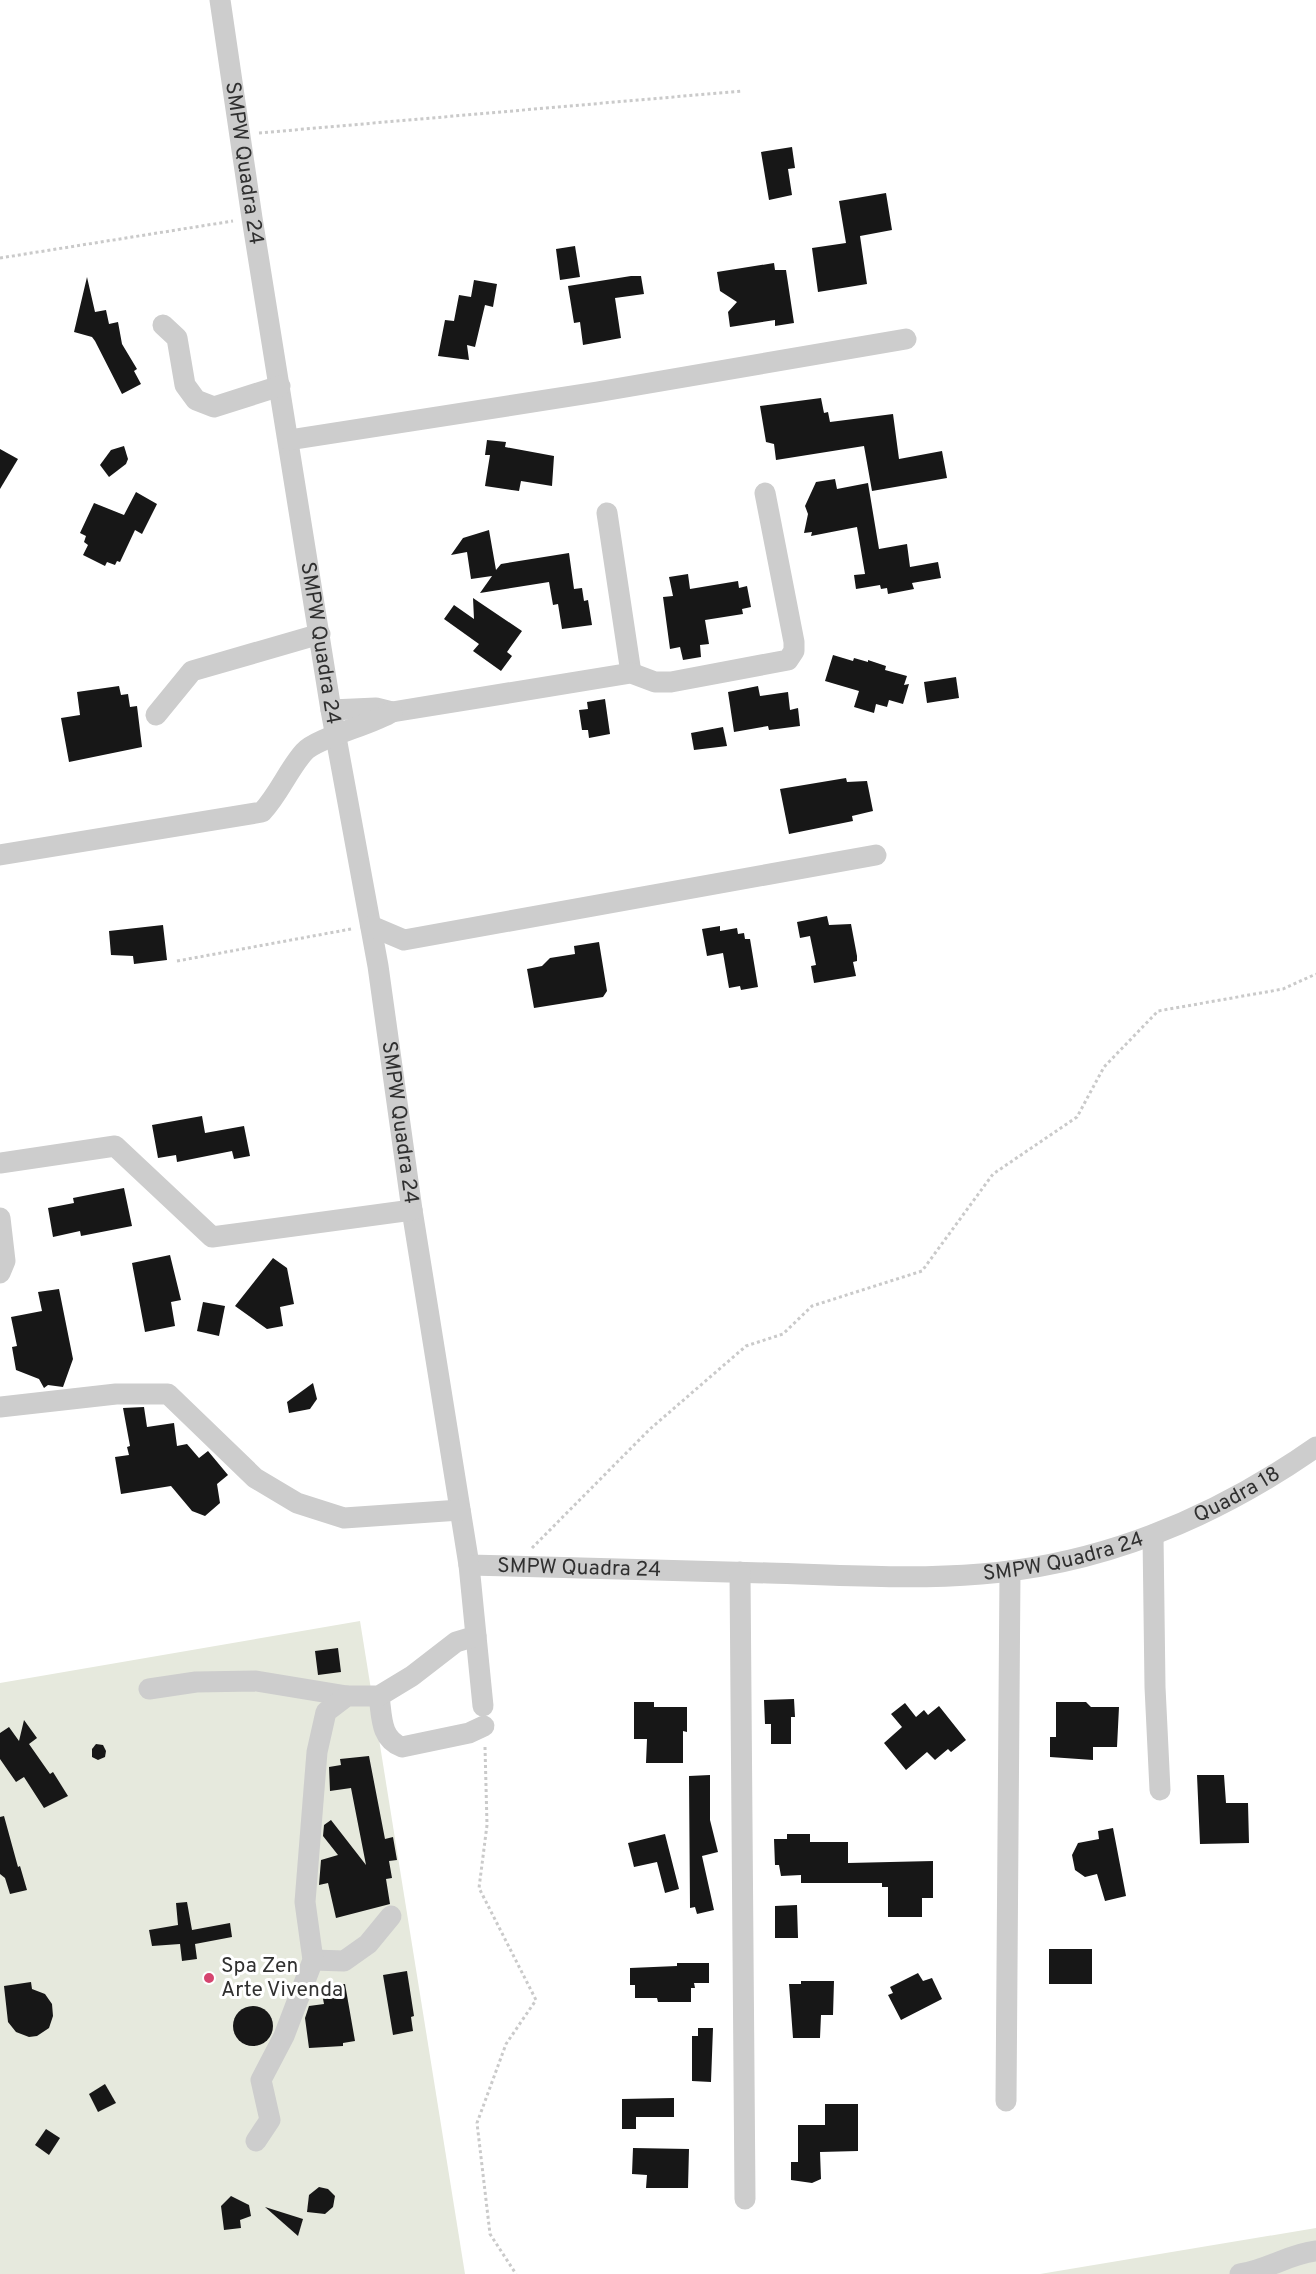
<svg xmlns="http://www.w3.org/2000/svg" width="1316" height="2274" viewBox="0 0 1316 2274" font-family="Overpass,sans-serif">
	<style>
		.green { fill: #e6e9dd }
		.building { fill: #171717 }
		.lines { fill: none; stroke-linecap: round; stroke-linejoin: round }
		.path { stroke: #cacaca; stroke-width: 3; stroke-dasharray: 3 3; stroke-linecap: butt }
		.minor { stroke: #cdcdcd; stroke-width: 21 }
		.poi-dot { fill: #d5456f; stroke: #fff; stroke-width: 2 }
		.labels { text-anchor: middle; dominant-baseline: central; stroke-width: 6; stroke-linejoin: round; paint-order: stroke }
		.street-label { font-size: 21px; fill: #303030; stroke: #fff }
		.poi-label { font-size: 21px; fill: #303030; stroke: #fff; text-anchor: start }
	</style>
	<rect width="100%" height="100%" fill="#fff"/>
	<!-- green -->
	<g class="green">
		<path d="M360,1621L465,2274H0V1683Z"/>
		<path d="M1316,2228V2274H1040Z"/>
	</g>
	<!-- building -->
	<g class="building">
		<path d="M792,147L795,168L788,169L792,195L769,200L761,152Z"/>
		<path d="M886,193L892,230L860,236L867,284L818,292L812,248L846,243L839,201Z"/>
		<path d="M575,246L580,277L560,280L556,249Z"/>
		<path d="M774,263L775,270H786L794,323L775,326V320L730,327L728,312L737,302L720,291L717,272Z"/>
		<path d="M631,276H641L644,294L615,298L621,338L583,345L580,322L574,323L568,286Z"/>
		<path d="M87,277L95,312L106,310L109,324L118,322L122,344L137,369L134,371L141,384L122,394L95,341L92,337L74,332Z"/>
		<path d="M474,280L497,284L493,307L485,305L475,347L467,345L469,360L438,356L445,320L454,321L459,295L471,297Z"/>
		<path d="M821,398L824,413L828,412L830,422L893,414L899,459L942,451L947,478L872,491L864,446L776,460L774,444L766,442L760,406Z"/>
		<path d="M487,440L506,442L505,447L554,456L552,486L521,481L519,491L485,486L490,455H485Z"/>
		<path d="M124,446L128,459L126,464L109,477L100,465L111,450Z"/>
		<path d="M0,449L18,459L0,489Z"/>
		<path d="M835,479L837,489L868,483L879,549L907,544L910,567L938,562L941,578L912,583L914,589L888,594L887,588L881,589L880,585L856,589L854,575L865,574L857,527L811,536L812,532L804,533L808,514L805,506L816,482Z"/>
		<path d="M136,492L157,504L142,534L135,530L120,562L117,561L115,565L107,562L105,566L83,555L88,545L84,542L86,536L80,533L94,503L124,515Z"/>
		<path d="M489,530L496,570L501,564L569,553L574,589L582,588L584,601L588,600L592,625L562,629L558,604L553,605L549,582L480,593L492,576L471,579L467,552L451,555L463,538Z"/>
		<path d="M688,574L690,589L738,581L739,588L747,586L751,607L742,609L743,614L705,620L709,644L700,645L701,657L683,660L680,647L670,649L663,597L673,596L669,577Z"/>
		<path d="M473,598L522,631L507,652L512,656L501,671L473,651L479,644L444,619L454,605L474,619Z"/>
		<path d="M833,655L853,661L854,658L868,662V660L886,666L885,670L907,676L904,685L909,684L903,704L889,700L887,707L876,704L874,713L854,707L859,691L825,681Z"/>
		<path d="M956,677L959,698L927,703L924,682Z"/>
		<path d="M119,686L121,695L128,694L130,707L137,706L142,747L69,762L61,718L80,715L77,692Z"/>
		<path d="M758,686L760,696L788,692L790,710L798,708L800,726L769,730L768,726L734,732L728,692Z"/>
		<path d="M605,699L610,734L589,738L588,730H582L579,710L588,709L587,702Z"/>
		<path d="M723,727L727,746L694,750L691,733Z"/>
		<path d="M846,778L847,782L867,781L873,811L852,816L853,821L789,834L780,789Z"/>
		<path d="M827,916L829,925L851,924L857,956V961L853,962L856,976L814,983L811,966L816,965L810,936L800,938L797,922Z"/>
		<path d="M163,925L167,960L134,964L133,956L111,955L109,931Z"/>
		<path d="M720,926V931L737,928L738,934L744,933L745,939H750L758,987L741,990L740,986L729,988L723,953L707,956L702,929Z"/>
		<path d="M599,942L607,991L603,997L534,1008L527,969L542,966L550,958L575,954L574,946Z"/>
		<path d="M202,1116L205,1133L244,1126L250,1156L234,1159L232,1151L177,1162L176,1155L158,1158L152,1125Z"/>
		<path d="M124,1188L132,1226L81,1236L80,1231L53,1237L48,1208L74,1203L73,1198L83,1196Z"/>
		<path d="M170,1255L181,1300L171,1302L175,1326L145,1332L132,1263Z"/>
		<path d="M273,1258L287,1268L294,1304L280,1307L283,1326L267,1329L235,1306Z"/>
		<path d="M59,1289L73,1359L63,1387L48,1385L44,1388L39,1379L16,1370L12,1347L17,1346L11,1317L42,1311L38,1292Z"/>
		<path d="M203,1302L225,1306L219,1336L197,1331Z"/>
		<path d="M313,1383L317,1399L310,1409L289,1413L287,1402Z"/>
		<path d="M144,1407L147,1427L174,1423L177,1446L187,1444L199,1458L208,1451L228,1475L217,1484L220,1503L205,1516L192,1511L171,1486L121,1494L115,1457L129,1455L127,1447L130,1446L123,1408Z"/>
		<path d="M338,1648L341,1672L318,1675L315,1651Z"/>
		<path d="M794,1699L795,1717H791V1744H771V1724H765L764,1700Z"/>
		<path d="M634,1702H654V1707H687V1732L683,1731V1763H646L647,1739H634Z"/>
		<path d="M1056,1702H1086L1091,1707H1119L1117,1747H1093V1760L1050,1757V1737H1056Z"/>
		<path d="M905,1703L916,1717L924,1710L928,1715L939,1706L966,1740L951,1752L948,1749L935,1760L927,1752L906,1770L884,1743L902,1727L891,1714Z"/>
		<path d="M24,1720L37,1738L29,1744L50,1774L53,1772L68,1796L44,1808L24,1777L16,1782L0,1759V1733L9,1727L19,1741Z"/>
		<path d="M96,1744L103,1745L106,1751L105,1757L98,1760L92,1757V1749Z"/>
		<path d="M369,1756L385,1839L393,1837L397,1860L389,1861L392,1878L386,1879L390,1904L336,1918L328,1883L319,1885L321,1860L338,1855L323,1836L324,1825L331,1820L366,1865L351,1788L330,1791L329,1767L341,1765L340,1759Z"/>
		<path d="M710,1775V1820L718,1852L702,1856L714,1910L697,1914L695,1907L690,1908L689,1776Z"/>
		<path d="M1197,1775H1224L1226,1803H1248L1249,1843L1200,1844Z"/>
		<path d="M4,1816L18,1867L20,1866L27,1890L10,1894L5,1878L0,1874V1817Z"/>
		<path d="M1113,1828L1126,1896L1105,1901L1097,1874L1085,1877L1075,1870L1072,1855L1078,1843L1099,1839L1098,1831Z"/>
		<path d="M665,1834L679,1889L665,1893L657,1862L634,1867L628,1843Z"/>
		<path d="M787,1834H810V1842H848V1863L933,1861V1898H922V1917H888V1887H882V1883H801V1875L781,1876L779,1865H775L774,1839H787Z"/>
		<path d="M187,1902L192,1930L230,1923L232,1937L195,1944L197,1959L182,1961L180,1944L152,1946L149,1930L178,1925L176,1903Z"/>
		<path d="M797,1905L798,1938H775V1906Z"/>
		<rect x="1049" y="1949" width="43" height="35"/>
		<path d="M677,1963H709V1983H694L695,1988H691V2002H658L657,1998H635V1985H630V1968L677,1966Z"/>
		<path d="M407,1971L414,2016L411,2017L413,2031L393,2035L383,1975Z"/>
		<path d="M918,1973L923,1981L932,1978L942,1999L901,2020L888,1995L893,1993L890,1987Z"/>
		<path d="M801,1981H834L833,2015H821L820,2038H793L789,1984H801Z"/>
		<path d="M31,1982L32,1989L45,1994L52,2004L53,2016L49,2028L37,2036L29,2037L16,2032L8,2022L4,1986Z"/>
		<path d="M345,1984L355,2041L343,2043V2046L309,2048L305,2018L309,2006L324,2004L321,1988Z"/>
		<circle cx="253" cy="2026" r="20"/>
		<path d="M698,2028H713L711,2082L692,2081V2036H698Z"/>
		<path d="M105,2084L116,2103L98,2112L89,2094Z"/>
		<path d="M674,2098V2117H636V2129H622V2099Z"/>
		<path d="M825,2104H858V2151L820,2152L821,2179L812,2183L791,2180V2162H798V2125H825Z"/>
		<path d="M46,2129L60,2138L49,2155L35,2145Z"/>
		<path d="M633,2148L689,2149L688,2188H646L647,2175L632,2174Z"/>
		<path d="M319,2187L328,2189L335,2196L333,2207L325,2214L307,2212L309,2195Z"/>
		<path d="M231,2196L249,2205L251,2216L240,2220L241,2228L224,2230L221,2206Z"/>
		<path d="M265,2207L303,2219L298,2236Z"/>
	</g>
	<g class="lines">
		<!-- path -->
		<g class="path">
			<path d="M259,133L742,91"/>
			<path d="M0,258L233,221"/>
			<path d="M177,961L351,929"/>
			<path d="M532,1548L650,1429L746,1346L783,1334L812,1306L922,1271L993,1174L1077,1117L1104,1067L1158,1011L1283,989L1316,974"/>
			<path d="M485,1747L487,1825L479,1888L536,2000L506,2044L477,2123L490,2234L516,2274"/>
		</g>
		<!-- minor -->
		<g class="minor">
			<path id="s1" d="M220,0L252,218L331,710L378,966L412,1210L469,1565C569,1568 668,1570 768,1573C839,1575 910,1580 981,1574C1104,1564 1216,1517 1316,1447"/>
			<path d="M163,325L177,338L185,385L196,400L214,407L280,386"/>
			<path d="M289,440L597,392L906,339"/>
			<path d="M607,513L631,673"/>
			<path d="M331,710L376,708L392,712L631,673L655,682H671L788,660L794,651V642L765,493"/>
			<path d="M156,715L192,671L320,634"/>
			<path d="M0,855L262,812C279,794 288,770 304,752C316,738 371,725 392,712"/>
			<path d="M371,926L404,940L876,855"/>
			<path d="M0,1163L115,1146L212,1237L412,1210"/>
			<path d="M0,1218L5,1261L0,1273"/>
			<path d="M0,1407L116,1394H168L255,1478L297,1503L344,1518L460,1510"/>
			<path d="M1153,1535L1155,1687L1160,1790"/>
			<path d="M740,1572L745,2199"/>
			<path d="M476,1636L483,1706"/>
			<path d="M149,1689L196,1682L256,1681L347,1696"/>
			<path d="M379,1696C382,1716 380,1739 402,1747L469,1733L484,1726"/>
			<path d="M313,1960L344,1961L368,1944L391,1916"/>
			<path d="M1006,2101L1010,1571"/>
			<path d="M256,2141L270,2120L261,2080L284,2036L313,1960L305,1902L317,1752L326,1712L347,1696H379L412,1676L456,1642L476,1636L469,1565"/>
			<path d="M1240,2274C1267,2270 1289,2254 1316,2251"/>
		</g>
	</g>
	<!-- markers -->
	<circle class="poi-dot" cx="209" cy="1978" r="6"/>
	<g class="labels">
		<!-- street labels -->
		<g class="street-label">
			<text stroke="none"><textPath href="#s1" startOffset="165">SMPW Quadra 24</textPath></text>
			<text stroke="none"><textPath href="#s1" startOffset="651">SMPW Quadra 24</textPath></text>
			<text stroke="none"><textPath href="#s1" startOffset="1137">SMPW Quadra 24</textPath></text>
			<text stroke="none"><textPath href="#s1" startOffset="2367">Quadra 18</textPath></text>
			<text stroke="none"><textPath href="#s1" startOffset="2181">SMPW Quadra 24</textPath></text>
			<text stroke="none"><textPath href="#s1" startOffset="1695">SMPW Quadra 24</textPath></text>
		</g>
		<!-- poi labels -->
		<g class="poi-label">
			<text x="221" y="1966">Spa Zen<tspan x="221" dy="24">Arte Vivenda</tspan></text>
		</g>
	</g>
</svg>
